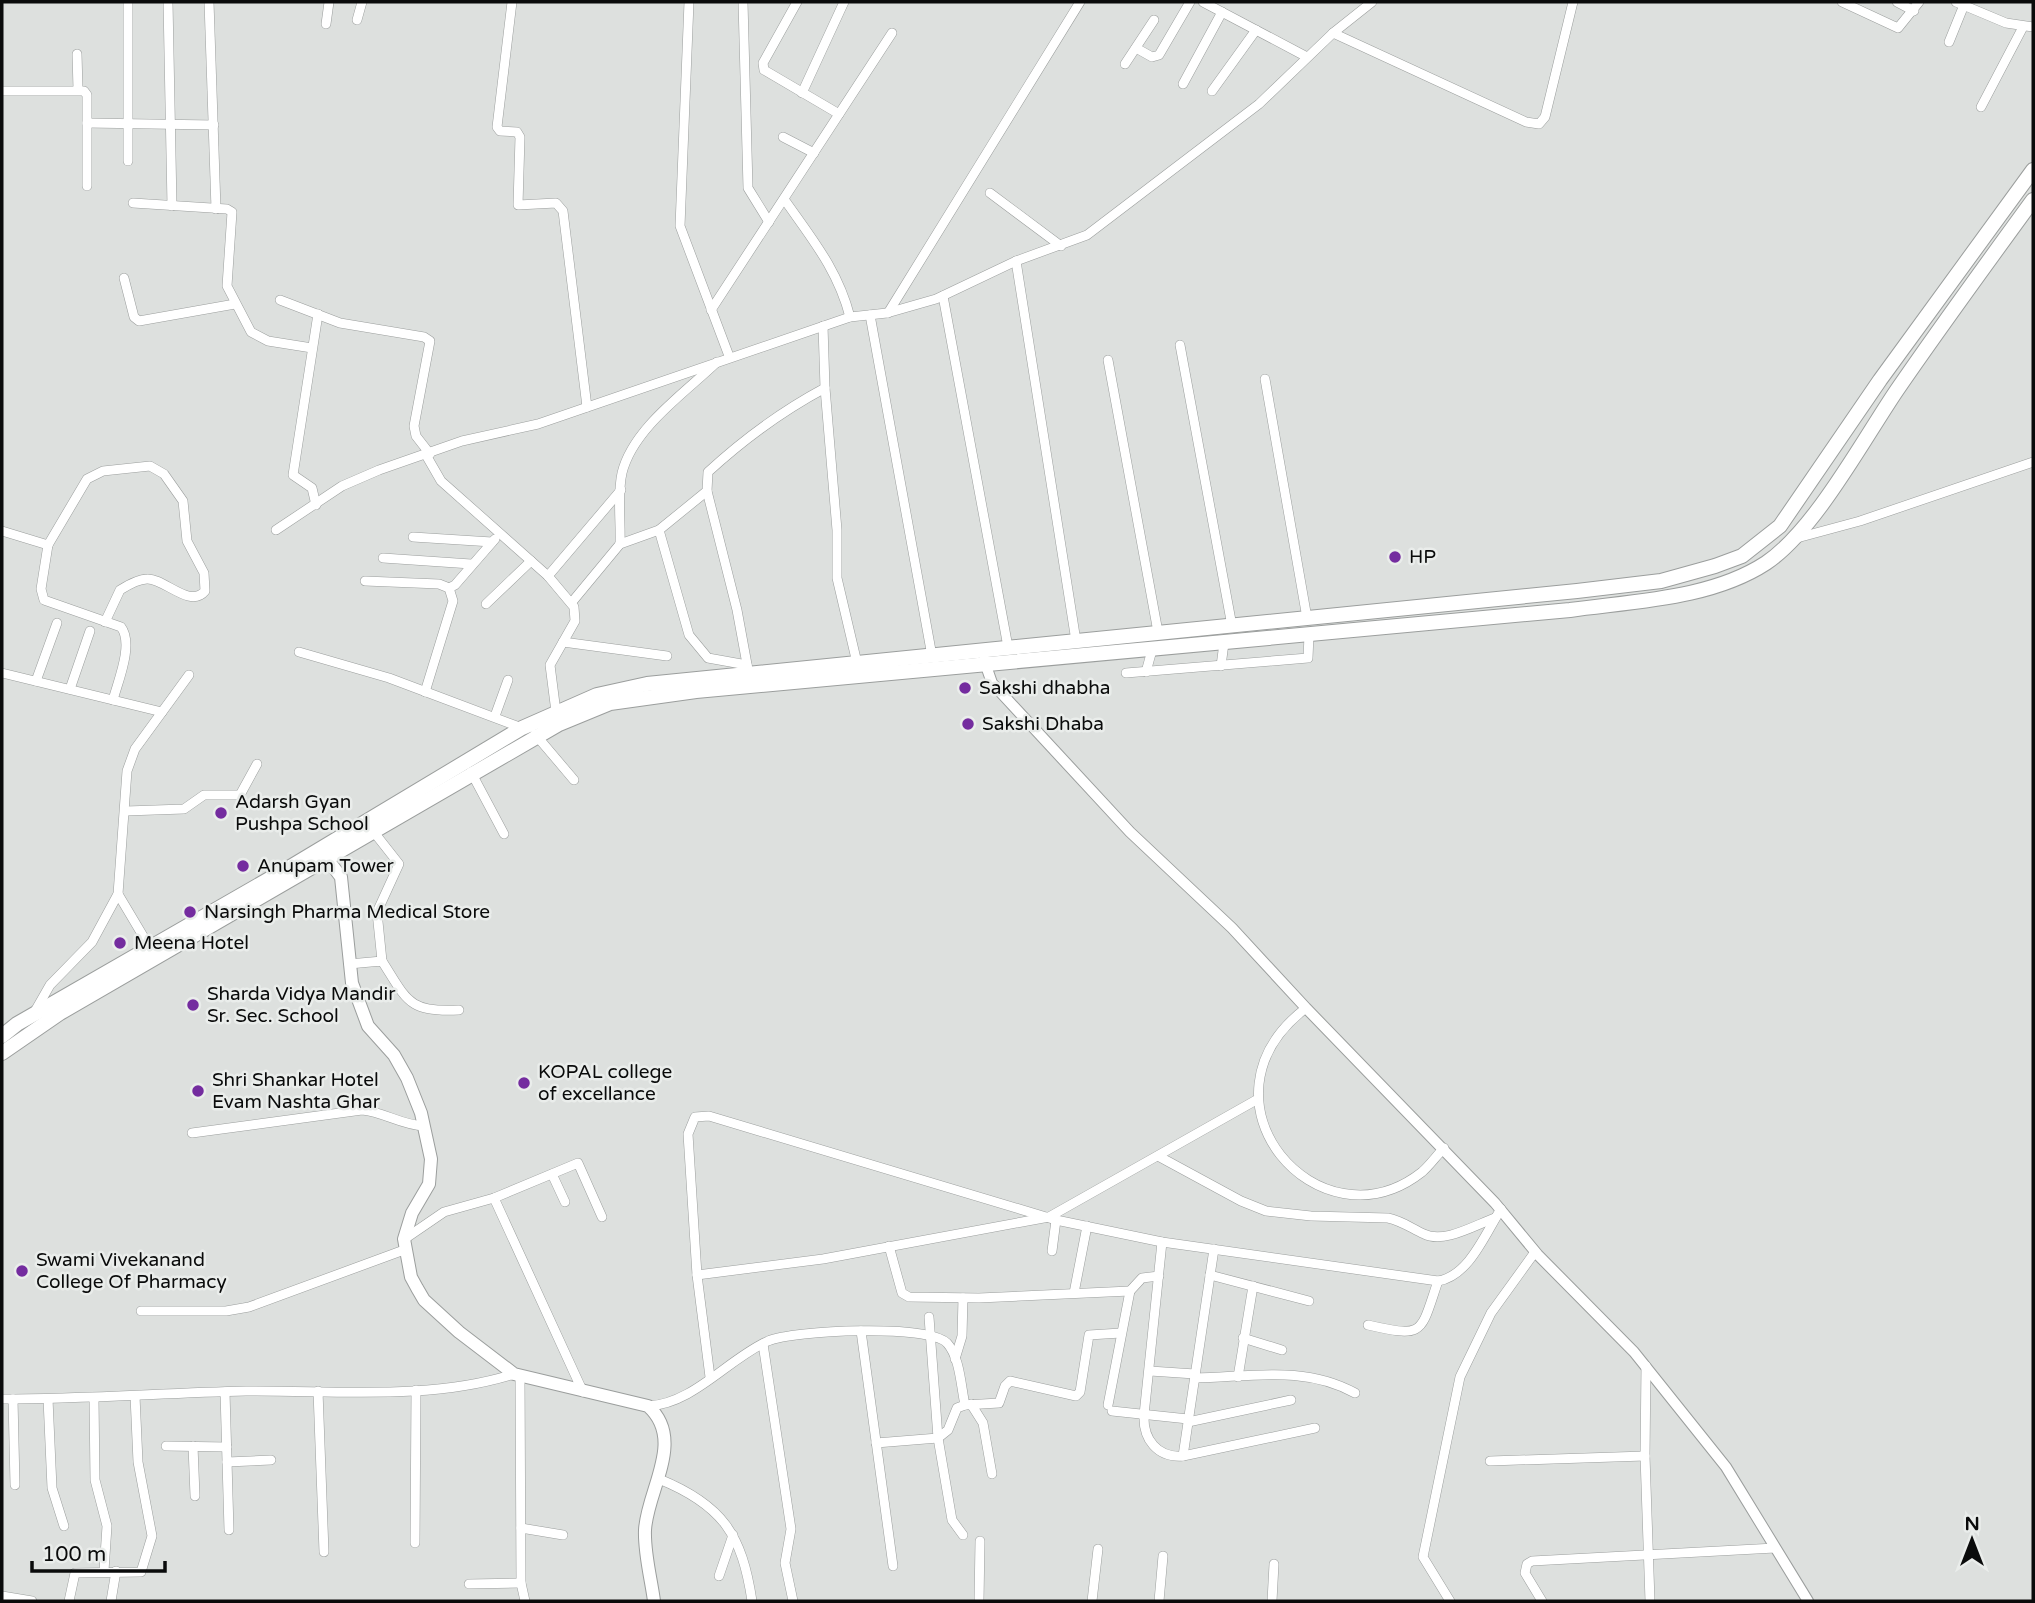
<svg xmlns="http://www.w3.org/2000/svg" width="2035" height="1603" viewBox="0 0 2035 1603" font-family="'Varela Round',sans-serif">
	<style>
		.lines { fill: none; stroke-linecap: round; stroke-linejoin: round }
		.minor-casing { stroke: #9b9e9d; stroke-width: 10 }
		.tertiary-casing { stroke: #9b9e9d; stroke-width: 12 }
		.secondary-casing { stroke: #9b9e9d; stroke-width: 14 }
		.primary-casing { stroke: #9b9e9d; stroke-width: 16 }
		.minor { stroke: #fff; stroke-width: 9 }
		.tertiary { stroke: #fff; stroke-width: 10 }
		.secondary { stroke: #fff; stroke-width: 12 }
		.primary { stroke: #fff; stroke-width: 14 }
		.poi-dot { fill: #742c9f; stroke: #eaedeb; stroke-width: 2.5 }
		.labels { text-anchor: middle; dominant-baseline: central; stroke-width: 5; stroke-linejoin: round; paint-order: stroke }
		.poi-label { font-size: 19px; fill: #0a0b0b; stroke: #eaedeb; text-anchor: start }
	</style>
	<rect width="100%" height="100%" fill="#dde0de"/>
	<g class="lines">
		<!-- minor casing -->
		<g class="minor-casing">
			<g id="minor">
				<path d="M128,2V161"/>
				<path d="M168,2L172,206"/>
				<path d="M209,2L216,209"/>
				<path d="M512,2L497,127L500,131L517,132L520,137L518,205L556,203L563,211L587,407"/>
				<path d="M689,2L680,226L729,356"/>
				<path d="M743,2L748,188L769,222"/>
				<path d="M797,2L763,63L764,70L839,114"/>
				<path d="M1203,2L1307,57"/>
				<path d="M1842,2L1898,28L1919,2"/>
				<path d="M1897,2L1914,11"/>
				<path d="M1956,2L2006,23L2033,27"/>
				<path d="M357,20L362,2"/>
				<path d="M326,24L329,2"/>
				<path d="M1333,33L1526,122L1539,124L1545,117L1573,2"/>
				<path d="M1949,42L1964,5"/>
				<path d="M1136,48L1152,57L1159,55L1190,2"/>
				<path d="M77,54L78,89"/>
				<path d="M1125,64L1154,20"/>
				<path d="M1183,84L1222,12"/>
				<path d="M2,91H84L87,95V186"/>
				<path d="M1212,91L1256,30"/>
				<path d="M802,93L844,2"/>
				<path d="M1981,107L2023,27"/>
				<path d="M87,123L214,125"/>
				<path d="M783,137L814,153"/>
				<path d="M990,193L1061,246"/>
				<path d="M784,199C812,239 838,270 850,317"/>
				<path d="M133,203L227,209L232,212L227,286L251,332L268,341L312,348"/>
				<path d="M1016,261L1076,641"/>
				<path d="M124,278L134,317L139,321L235,304"/>
				<path d="M943,296L1008,647"/>
				<path d="M280,300L340,323L424,337L430,341L414,426L416,436L430,454"/>
				<path d="M711,310L892,33"/>
				<path d="M888,313L1080,2"/>
				<path d="M870,315L932,656"/>
				<path d="M1180,345L1232,626"/>
				<path d="M1108,360L1158,632"/>
				<path d="M1265,379L1307,618"/>
				<path d="M825,388L837,530V578L857,663"/>
				<path d="M426,455L441,481L548,576L574,607L575,621L550,665L556,712"/>
				<path d="M707,491L737,610L749,675"/>
				<path d="M316,505L312,488L293,475L318,314"/>
				<path d="M276,530L342,486L379,470L462,441L538,424L850,317L887,313L936,299L1016,261L1087,235L1259,104L1333,33L1372,2"/>
				<path d="M659,530L689,635L708,658L747,665"/>
				<path d="M2,531L48,545L41,589L44,600L121,627C134,644 118,681 113,700"/>
				<path d="M413,537L492,542"/>
				<path d="M1797,538L1860,521L2033,462"/>
				<path d="M620,544C621,522 617,495 622,473C633,428 685,393 717,362"/>
				<path d="M48,545L87,479L103,471L150,466L164,474L183,501L187,541L204,573L205,591C190,609 164,578 147,579C138,579 128,585 120,590L105,622"/>
				<path d="M383,558L471,564"/>
				<path d="M548,576L621,490"/>
				<path d="M365,581L439,584L449,588L453,601L425,692"/>
				<path d="M449,588L455,585L495,539"/>
				<path d="M572,602L620,544L659,530L707,491L708,472C744,439 782,411 825,388L823,326"/>
				<path d="M486,604L531,561"/>
				<path d="M563,642L667,656"/>
				<path d="M299,652L389,678L522,728"/>
				<path d="M1221,666L1224,643"/>
				<path d="M1146,672L1152,650"/>
				<path d="M2,673L162,712"/>
				<path d="M1126,673L1308,658L1309,635"/>
				<path d="M36,681L57,623"/>
				<path d="M70,689L90,631"/>
				<path d="M495,716L508,680"/>
				<path d="M535,734L574,780"/>
				<path d="M471,772L504,834"/>
				<path d="M126,811L184,809L204,795H240L257,764"/>
				<path d="M373,831L399,864L377,912L382,961"/>
				<path d="M118,894L149,946"/>
				<path d="M349,964L382,961C407,1000 408,1013 459,1010"/>
				<path d="M1306,1008C1186,1100 1319,1253 1422,1172C1430,1165 1437,1155 1444,1148"/>
				<path d="M34,1013L50,985L92,942L118,894L127,771L135,749L189,675"/>
				<path d="M192,1133L362,1110C384,1112 401,1125 424,1126"/>
				<path d="M1158,1156L1241,1201L1266,1211L1311,1216L1388,1218C1402,1221 1411,1228 1424,1234C1444,1244 1475,1225 1495,1218"/>
				<path d="M552,1174L565,1202"/>
				<path d="M494,1198L583,1392"/>
				<path d="M406,1238L444,1212L494,1198L578,1163L602,1217"/>
				<path d="M1162,1242L1144,1415C1143,1439 1157,1458 1183,1456L1315,1428"/>
				<path d="M889,1246L902,1293L909,1297L979,1298L1130,1291"/>
				<path d="M1052,1251L1056,1220"/>
				<path d="M697,1275L823,1259L1049,1217L1258,1099"/>
				<path d="M1210,1275L1309,1301"/>
				<path d="M1074,1293L1087,1226"/>
				<path d="M141,1311H226L249,1307L404,1250"/>
				<path d="M929,1317L938,1438L952,1520L963,1535"/>
				<path d="M1368,1325C1425,1338 1420,1334 1438,1281"/>
				<path d="M861,1331L893,1566"/>
				<path d="M1243,1338L1282,1350"/>
				<path d="M763,1344L791,1529L785,1563L793,1601"/>
				<path d="M955,1359L962,1336L963,1298"/>
				<path d="M1646,1366L1645,1456L1650,1601"/>
				<path d="M1150,1371L1195,1374"/>
				<path d="M520,1376L521,1583L525,1601"/>
				<path d="M710,1377L697,1275L688,1134L695,1117L709,1116L1056,1220L1162,1242L1438,1281C1469,1276 1485,1234 1501,1209"/>
				<path d="M1238,1377L1253,1286"/>
				<path d="M1195,1378C1251,1377 1304,1365 1355,1393"/>
				<path d="M318,1391L324,1552"/>
				<path d="M225,1392L229,1530"/>
				<path d="M2,1399C83,1399 164,1393 246,1391C334,1390 429,1401 514,1374"/>
				<path d="M13,1399L15,1485"/>
				<path d="M48,1399L52,1488L64,1526"/>
				<path d="M94,1399L95,1480L107,1526L104,1571"/>
				<path d="M971,1404L983,1423L992,1474"/>
				<path d="M1108,1405L1130,1291L1142,1278L1159,1276"/>
				<path d="M648,1406C693,1404 728,1359 768,1341C794,1330 928,1324 947,1343C960,1357 961,1387 965,1405"/>
				<path d="M1112,1411L1188,1419"/>
				<path d="M1188,1422L1291,1400"/>
				<path d="M876,1443L938,1438L948,1430L957,1408L965,1405L999,1403L1005,1386L1010,1381L1076,1396L1080,1392L1089,1335L1121,1333"/>
				<path d="M166,1446L227,1447"/>
				<path d="M193,1446L195,1496"/>
				<path d="M1183,1456L1214,1249"/>
				<path d="M1490,1461L1645,1456"/>
				<path d="M227,1462L271,1460"/>
				<path d="M659,1479C723,1505 742,1535 752,1601"/>
				<path d="M521,1528L563,1535"/>
				<path d="M415,1543L416,1390"/>
				<path d="M719,1576L733,1535"/>
				<path d="M469,1584L521,1583"/>
				<path d="M2,1596L32,1601"/>
				<path d="M69,1601L75,1573L141,1572L152,1536L138,1462L135,1396"/>
				<path d="M111,1601L116,1571"/>
				<path d="M979,1601L980,1541"/>
				<path d="M1092,1601L1098,1549"/>
				<path d="M1159,1601L1163,1556"/>
				<path d="M1272,1601L1274,1564"/>
				<path d="M1450,1601L1423,1557L1460,1377L1491,1313L1535,1252"/>
				<path d="M1542,1601L1525,1573L1527,1564L1532,1561L1775,1548"/>
			</g>
		</g>
		<!-- tertiary casing -->
		<g class="tertiary-casing">
			<path id="tertiary" d="M984,660L992,683L1130,832L1232,928L1306,1008L1495,1203L1538,1255L1634,1352L1726,1467L1808,1601"/>
		</g>
		<!-- secondary casing -->
		<g class="secondary-casing">
			<path id="secondary" d="M328,860L341,877L352,983L368,1026L394,1055L407,1078L421,1113L431,1159L429,1184L412,1213L404,1239L411,1277L417,1288L424,1300L459,1332L514,1374L648,1406C686,1440 647,1490 645,1530C644,1553 651,1578 654,1601"/>
		</g>
		<!-- primary casing -->
		<g class="primary-casing">
			<g id="primary">
				<path d="M2,1036L17,1024L292,866L522,728L597,695L647,684L1577,591L1661,581L1715,566L1742,556L1780,526L1880,380L2033,170"/>
				<path d="M2,1053L60,1013L559,724L610,703L696,691L1570,610C1634,601 1711,599 1766,563C1815,530 1863,440 1897,390C1941,326 1987,263 2033,200"/>
			</g>
		</g>
		<!-- minor -->
		<use href="#minor" class="minor"/>
		<!-- tertiary -->
		<use href="#tertiary" class="tertiary"/>
		<!-- secondary -->
		<use href="#secondary" class="secondary"/>
		<!-- primary -->
		<use href="#primary" class="primary"/>
	</g>
	<!-- markers -->
	<g class="poi-dot">
		<circle cx="1395" cy="557" r="7"/>
		<circle cx="965" cy="688" r="7"/>
		<circle cx="968" cy="724" r="7"/>
		<circle cx="221" cy="813" r="7"/>
		<circle cx="243" cy="866" r="7"/>
		<circle cx="190" cy="912" r="7"/>
		<circle cx="120" cy="943" r="7"/>
		<circle cx="193" cy="1005" r="7"/>
		<circle cx="524" cy="1083" r="7"/>
		<circle cx="198" cy="1091" r="7"/>
		<circle cx="22" cy="1271" r="7"/>
	</g>
	<g class="labels">
		<!-- poi labels -->
		<g class="poi-label">
			<text x="1409" y="557">HP</text>
			<text x="979" y="688">Sakshi dhabha</text>
			<text x="982" y="724">Sakshi Dhaba</text>
			<text x="235" y="802">Adarsh Gyan<tspan x="235" dy="22">Pushpa School</tspan></text>
			<text x="257" y="866">Anupam Tower</text>
			<text x="204" y="912">Narsingh Pharma Medical Store</text>
			<text x="134" y="943">Meena Hotel</text>
			<text x="207" y="994">Sharda Vidya Mandir<tspan x="207" dy="22">Sr. Sec. School</tspan></text>
			<text x="538" y="1072">KOPAL college<tspan x="538" dy="22">of excellance</tspan></text>
			<text x="212" y="1080">Shri Shankar Hotel<tspan x="212" dy="22">Evam Nashta Ghar</tspan></text>
			<text x="36" y="1260">Swami Vivekanand<tspan x="36" dy="22">College Of Pharmacy</tspan></text>
		</g>
	</g>
	<!-- border -->
	<rect width="2035" height="1603" fill="none" stroke="#0a0b0b" stroke-width="7"/>
	<!-- north arrow -->
	<g transform="translate(1972 1540)" stroke="#eaedeb" stroke-width="5" paint-order="stroke">
	<path d="M0-5L12 26L0 18L-12 26Z" fill="#0a0b0b"/>
	<text y="-10" font-size="19" font-weight="bold" text-anchor="middle" fill="#0a0b0b">N</text>
	</g>
	<!-- scale -->
	<path d="M32 1561v10h133v-10" fill="none" stroke="#0a0b0b" stroke-width="3.5"/>
	<text x="42" y="1561" font-size="21" fill="#0a0b0b" stroke="#eaedeb" stroke-width="5" paint-order="stroke">100 m</text>
</svg>
